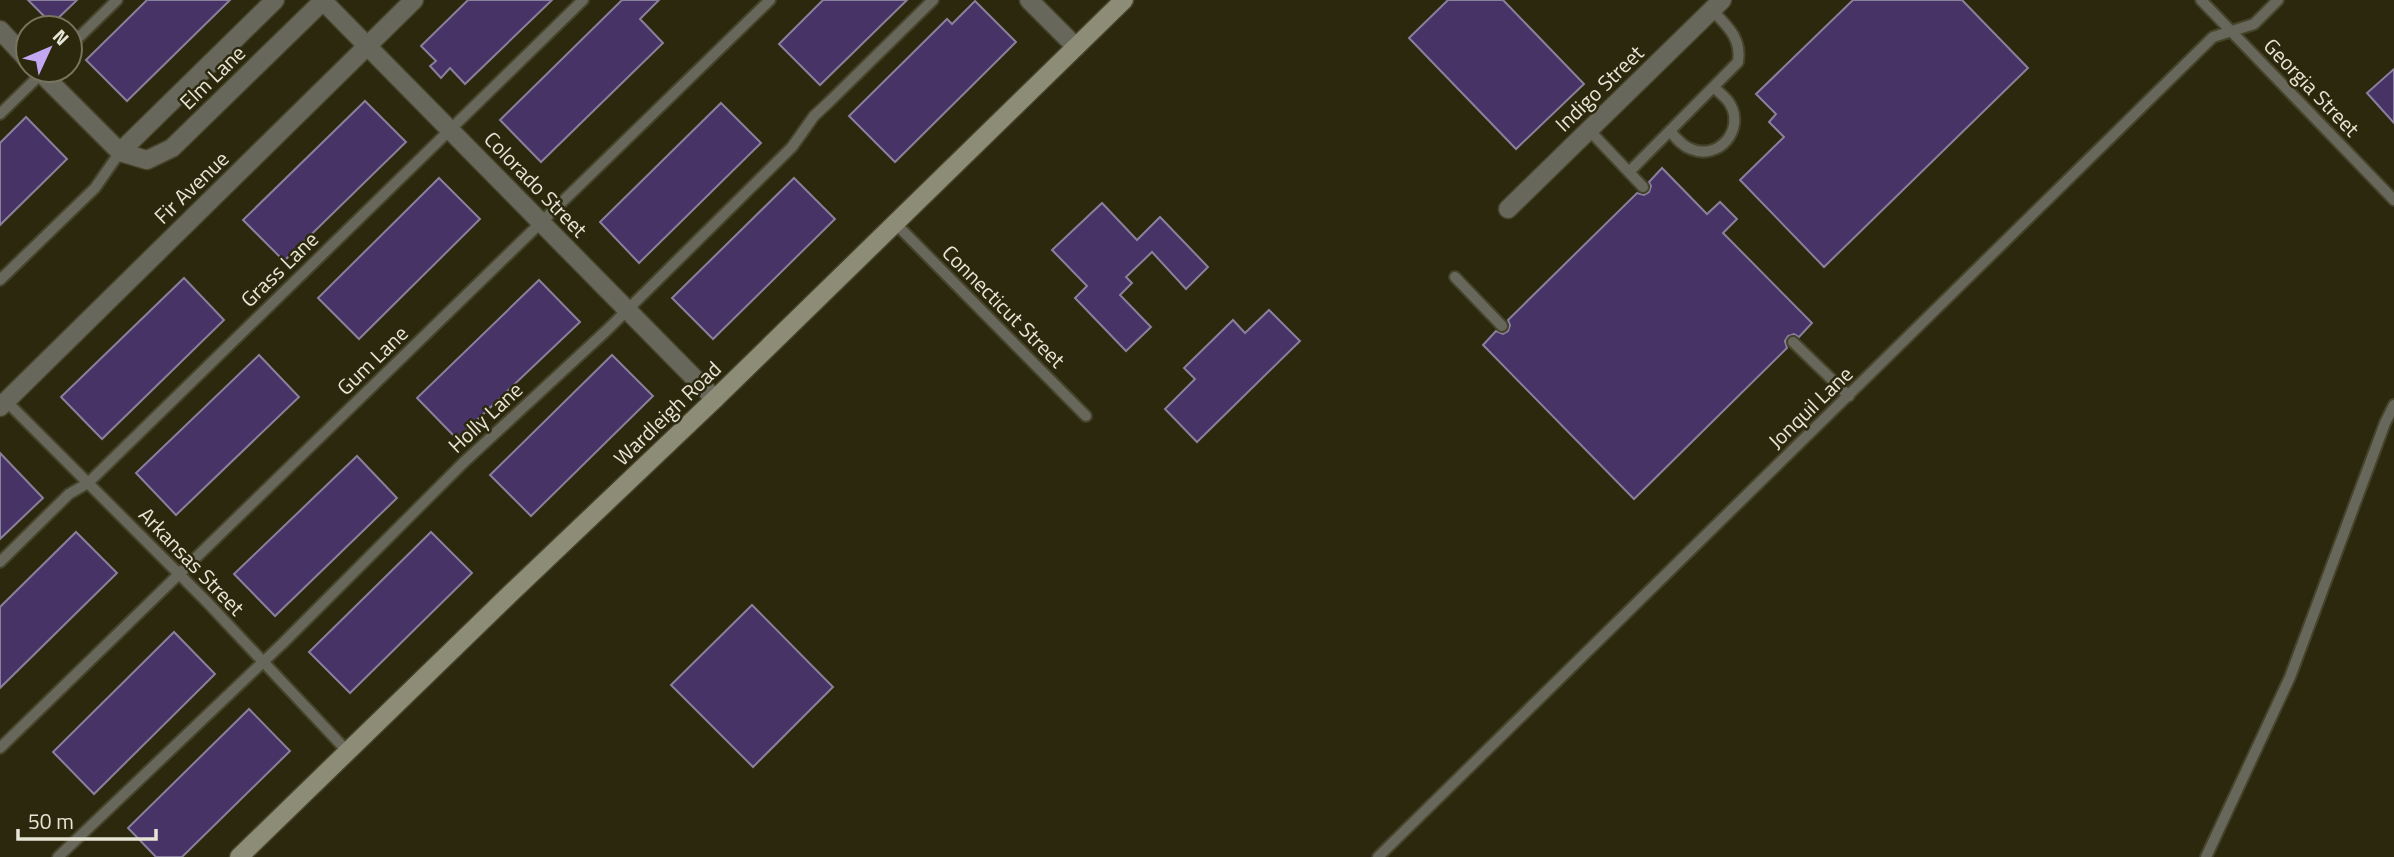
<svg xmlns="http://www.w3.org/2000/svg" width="2394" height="857" viewBox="0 0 2394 857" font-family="'Titillium Web',sans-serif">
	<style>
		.building { fill: #473366; stroke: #89809c; stroke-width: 2 }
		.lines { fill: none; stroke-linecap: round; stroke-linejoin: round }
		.service-casing { stroke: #454329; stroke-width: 14 }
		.minor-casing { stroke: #454329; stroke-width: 21 }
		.tertiary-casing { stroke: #454329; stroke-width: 21 }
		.secondary-casing { stroke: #454329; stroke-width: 21 }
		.service { stroke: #68675b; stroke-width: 10 }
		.minor { stroke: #68675b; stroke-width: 18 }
		.tertiary { stroke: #68675b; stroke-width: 18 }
		.secondary { stroke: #8d8c77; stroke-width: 18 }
		.labels { text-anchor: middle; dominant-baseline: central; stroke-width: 5; stroke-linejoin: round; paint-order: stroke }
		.street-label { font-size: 21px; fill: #e7e6d6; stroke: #2b280d }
	</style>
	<rect width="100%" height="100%" fill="#2b280d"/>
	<!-- building -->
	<g class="building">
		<path d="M28,0H77L52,24Z"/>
		<path d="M147,0H230L127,101L86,60Z"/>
		<path d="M468,0H552L465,84L450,68L441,78L430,66L436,61L421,46Z"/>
		<path d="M622,0H659L640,19L663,43L541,162L500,120Z"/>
		<path d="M823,0H907L820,85L779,44Z"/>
		<path d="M1448,0H1503L1584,84L1516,149L1409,38Z"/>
		<path d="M1853,0H1962L2028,68L1824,267L1740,180L1784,137L1769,122L1776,114L1756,94Z"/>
		<path d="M975,1L1016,42L895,162L849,116L947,19L952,24Z"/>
		<path d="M2394,69V123L2367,93Z"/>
		<path d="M365,101L406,142L284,261L243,220Z"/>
		<path d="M721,103L761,143L639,263L600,222Z"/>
		<path d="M26,117L67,159L0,225V143Z"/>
		<path d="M1662,168L1707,214L1720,202L1737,219L1723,233L1812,323L1799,337L1794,334L1788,336L1785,341L1787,348L1634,499L1483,345L1496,331L1503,334L1508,331L1510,325L1508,320L1637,193L1644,195L1649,192L1651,186L1649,182Z"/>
		<path d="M439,178L480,219L359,339L318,298Z"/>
		<path d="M794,178L835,219L713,339L672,298Z"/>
		<path d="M1102,203L1137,240L1160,217L1208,267L1186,289L1152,252L1126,277L1132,283L1120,295L1151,327L1126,351L1075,298L1087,286L1052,250Z"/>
		<path d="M184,278L224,320L102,439L61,397Z"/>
		<path d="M539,280L580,322L457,439L417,398Z"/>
		<path d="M1269,310L1300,341L1197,442L1165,409L1195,379L1184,368L1233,320L1245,333Z"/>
		<path d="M259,355L299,397L176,515L136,473Z"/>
		<path d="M612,355L653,396L531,516L490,475Z"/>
		<path d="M0,453L43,498L0,539Z"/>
		<path d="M357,456L397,498L275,616L234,574Z"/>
		<path d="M76,532L117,573L0,688V607Z"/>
		<path d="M431,532L472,573L350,693L309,652Z"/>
		<path d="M752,605L833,687L753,767L671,685Z"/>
		<path d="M174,632L215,674L94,794L53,752Z"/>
		<path d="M249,709L290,751L182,857H156L128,828Z"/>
	</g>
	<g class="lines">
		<!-- service casing -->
		<g class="service-casing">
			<g id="service">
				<path d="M2201,0L2394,200"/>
				<path d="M70,46L117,0"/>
				<path d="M0,114L43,72"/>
				<path d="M1589,130L1643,187"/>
				<path d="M1670,131C1676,138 1682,146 1691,149C1719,161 1745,129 1730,104C1726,97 1719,93 1714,87"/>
				<path d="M1629,172L1738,62C1742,38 1727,26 1712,10"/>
				<path d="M895,223L1086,416"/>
				<path d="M1455,277L1502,326"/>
				<path d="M0,280L95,188L120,152"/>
				<path d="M1793,342L1849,396"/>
				<path d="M6,401L206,601L347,751"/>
				<path d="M0,562L69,494L88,483L583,0"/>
				<path d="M0,748L770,0"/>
				<path d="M58,857L282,644L463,463L607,330L792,147L814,116L829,102L933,0"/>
				<path d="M1378,857L2213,37L2254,24L2278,0"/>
				<path d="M2206,857L2290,677L2385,423L2394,405"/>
			</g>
		</g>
		<!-- minor casing -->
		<g class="minor-casing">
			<g id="minor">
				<path d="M1029,0L1076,47"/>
				<path d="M1508,209L1722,0"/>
			</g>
		</g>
		<!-- tertiary casing -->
		<g class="tertiary-casing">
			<g id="tertiary">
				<path d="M323,1L715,399"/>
				<path d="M0,30L28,60"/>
				<path d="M38,70L120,152"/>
				<path d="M120,152L147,160L172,148L324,0"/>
				<path d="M120,152L275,0"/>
				<path d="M0,407L414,0"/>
			</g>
		</g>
		<!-- secondary casing -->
		<g class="secondary-casing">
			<path id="secondary" d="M239,857L511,593L715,399L1124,0"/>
		</g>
		<!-- service -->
		<use href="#service" class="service"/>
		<!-- minor -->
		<use href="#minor" class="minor"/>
		<!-- tertiary -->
		<use href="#tertiary" class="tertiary"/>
		<!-- secondary -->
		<use href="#secondary" class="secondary"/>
	</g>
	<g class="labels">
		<!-- street labels -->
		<g class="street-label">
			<text transform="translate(212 77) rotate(-44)">Elm Lane</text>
			<text transform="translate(2312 87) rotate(46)">Georgia Street</text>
			<text transform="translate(1599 88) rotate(-44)">Indigo Street</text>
			<text transform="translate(536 184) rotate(46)">Colorado Street</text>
			<text transform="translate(191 187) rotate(-44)">Fir Avenue</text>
			<text transform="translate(279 269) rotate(-44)">Grass Lane</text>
			<text transform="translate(1004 306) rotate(45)">Connecticut Street</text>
			<text transform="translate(372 360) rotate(-44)">Gum Lane</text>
			<text transform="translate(1810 407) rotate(-44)">Jonquil Lane</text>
			<text transform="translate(667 413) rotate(-44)">Wardleigh Road</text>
			<text transform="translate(485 417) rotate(-43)">Holly Lane</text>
			<text transform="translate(192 561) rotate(46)">Arkansas Street</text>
		</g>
	</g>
	<!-- north arrow -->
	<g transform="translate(49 49) rotate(46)"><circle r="33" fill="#2b280d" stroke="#76745d" stroke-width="2"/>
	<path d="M0-5L12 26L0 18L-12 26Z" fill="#c3a7f2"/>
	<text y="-10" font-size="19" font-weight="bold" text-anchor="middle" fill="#e7e6d6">N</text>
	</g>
	<!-- scale -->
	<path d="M18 829v10h138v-10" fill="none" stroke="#e7e6d6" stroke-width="3.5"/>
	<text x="28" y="829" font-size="21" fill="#e7e6d6" stroke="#2b280d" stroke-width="5" paint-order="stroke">50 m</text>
</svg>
